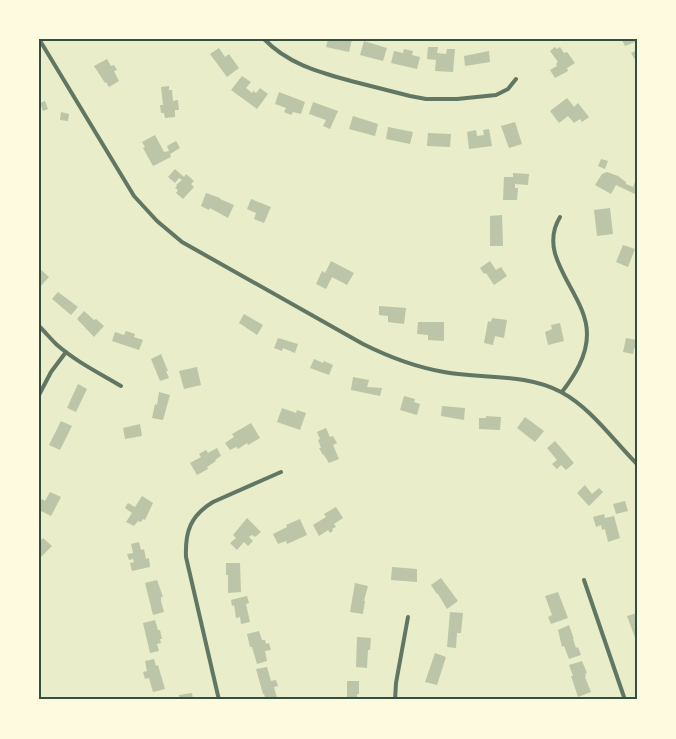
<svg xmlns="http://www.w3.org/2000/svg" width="676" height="739" viewBox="0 0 676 739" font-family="Mulish,sans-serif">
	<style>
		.building { fill: #bcc5a7 }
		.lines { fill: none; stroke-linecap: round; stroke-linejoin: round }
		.minor { stroke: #617663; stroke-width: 4 }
		.neatline { fill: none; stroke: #344e41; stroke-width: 2 }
	</style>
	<rect width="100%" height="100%" fill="#e9edc9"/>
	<!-- building -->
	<g class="building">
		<path d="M328,39H352L349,52L326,47Z"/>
		<path d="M623,39H634L635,42L625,46L622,40Z"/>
		<path d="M364,41L387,48L383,61L360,55Z"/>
		<path d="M428,47H438L437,53L446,54L447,49H455L453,72L435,71L436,60L427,59Z"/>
		<path d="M555,47L557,49L560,47L564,53L567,52L575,63L567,68L568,71L555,78L550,70L557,66L556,64L558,62L550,51Z"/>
		<path d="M219,48L225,57L229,54L239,68L227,77L210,54Z"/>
		<path d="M404,49L413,51L412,55L420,57L417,69L391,63L394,51L403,53Z"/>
		<path d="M637,50V63L631,53Z"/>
		<path d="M489,51L490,62L465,66L464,56Z"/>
		<path d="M107,59L111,66L114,65L117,70L114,71L119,81L109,87L106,82L105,83L94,66Z"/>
		<path d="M242,76L251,82L246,88L252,93L253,91L256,93L260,88L268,94L257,109L231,90Z"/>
		<path d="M169,86V90H172L173,101L178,100L179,110H175V117L165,118L164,113H161L160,105H163L161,87Z"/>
		<path d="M279,92L305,102L301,114L293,112L291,115L284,112L286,108L275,104Z"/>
		<path d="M567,98L574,107L578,103L589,117L582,122L580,119L574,123L568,116L559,123L550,111Z"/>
		<path d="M45,101L48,109L43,111L40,103Z"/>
		<path d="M313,102L338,111L330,129L323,126L326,120L309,114Z"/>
		<path d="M61,112L69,114L68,121L60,120Z"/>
		<path d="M353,116L378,124L375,136L349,129Z"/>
		<path d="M515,122L522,144L509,148L501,126Z"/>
		<path d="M388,127L413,132L410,144L386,139Z"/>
		<path d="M489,129L492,146L469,149L467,132L476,130L477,136L484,135L483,130Z"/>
		<path d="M428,133L451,134L450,147L427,146Z"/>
		<path d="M155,135L164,152L169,151L167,146L176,141L180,148L170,154L171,157L153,166L143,148L145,147L142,142Z"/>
		<path d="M601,159L608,161L605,169L598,166Z"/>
		<path d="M175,169L184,177L186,174L194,181L191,184L194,187L183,199L176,193L178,190L175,188L177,186L176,185L182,180L179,178L175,183L168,177Z"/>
		<path d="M607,172L618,176L626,182V184L633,187L637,177V195L616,185L611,194L595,185L602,174Z"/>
		<path d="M513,173L529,174L528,185L515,184V188H518L517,200H503L504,177H513Z"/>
		<path d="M206,193L220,198V199L234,205L228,218L210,208L209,210L201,206Z"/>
		<path d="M251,199L271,207L264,223L254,219L256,213L247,209Z"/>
		<path d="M610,208L613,234L597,236L594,210Z"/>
		<path d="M502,215L503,246H490V216Z"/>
		<path d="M623,245L635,249L628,267L616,262Z"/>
		<path d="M331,261L354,273L347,285L332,277L326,289L316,284L322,271L325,273Z"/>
		<path d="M490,261L496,270L501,267L507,276L494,285L486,273L484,274L480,268Z"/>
		<path d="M39,268L49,277L40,287L39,286Z"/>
		<path d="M58,292L78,307L71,315L52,299Z"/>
		<path d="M379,306L406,308L404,324L388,322V316L379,315Z"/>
		<path d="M84,311L94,320L96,319L104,326L94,337L77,319Z"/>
		<path d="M244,314L263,325L257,335L239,323Z"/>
		<path d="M492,318L507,320L504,338L495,336L493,345L484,343L488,321L491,322Z"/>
		<path d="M418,322H444V341L428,340V335L417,334Z"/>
		<path d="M560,323L564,341L548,345L545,332L552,329L551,325Z"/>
		<path d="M126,331L135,334L134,337L143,340L139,350L112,341L115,332L124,335Z"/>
		<path d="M278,338L298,344L295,353L283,348L282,351L274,348Z"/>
		<path d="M626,338L637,340V349L634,348L633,354L623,352Z"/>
		<path d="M161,354L168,371H166L169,378L160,381L151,359Z"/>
		<path d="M314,359L323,363L324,361L333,365L329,375L310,368Z"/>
		<path d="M197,367L201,385L184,389L179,371Z"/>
		<path d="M353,377L369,380L367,387L382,388L380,396L351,390Z"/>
		<path d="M78,384L87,389L76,412L67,408Z"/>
		<path d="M159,392L170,395L163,420L152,418L155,404L157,405Z"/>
		<path d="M404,396L415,399L414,402L420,404L417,415L400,410Z"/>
		<path d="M442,406L465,408L464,420L441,416Z"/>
		<path d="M282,408L296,413L297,410L306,413L300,430L277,422Z"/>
		<path d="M486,416L501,417L500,430L479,429V418H486Z"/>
		<path d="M525,417L544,431L535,442L517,428Z"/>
		<path d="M61,421L72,426L60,450L49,445Z"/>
		<path d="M251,423L260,438L248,445L247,443L238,449L236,447L230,450L225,443L234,437L232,434Z"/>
		<path d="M140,424L142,436L125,439L123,428Z"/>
		<path d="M326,428L330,437L333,436L337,443L333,445L339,459L329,463L324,455H323L319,448H321L318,440L320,439L317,432Z"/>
		<path d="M555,441L574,463L566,470L561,465L557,469L552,464L557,460L547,448Z"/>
		<path d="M217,448L221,456L215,460L216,461L207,467L208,469L197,475L190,463L201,457L199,454L206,450L208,453Z"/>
		<path d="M585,485L592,494L599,488L603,492L589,506L577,493Z"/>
		<path d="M50,492L61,497L51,516L39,510V505L42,499L45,501Z"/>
		<path d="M142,496L153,503L145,520L143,519L141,522L138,521L134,526L126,522L132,513L125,508L128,503L135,507Z"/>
		<path d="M625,501L628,511L616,514L613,504Z"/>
		<path d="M336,507L343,518L334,524L336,527L332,529L333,531L330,533L328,530L319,536L313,525L326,517L324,514Z"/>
		<path d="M604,514L605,518L614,516L620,538L608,542L605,529L602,530L601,525L596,527L593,517Z"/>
		<path d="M247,518L261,532L255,537L252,535L249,537L253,541L248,546L244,542L237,550L230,543L236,538L233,535Z"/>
		<path d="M300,519L307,535L287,544L286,541L278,544L273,534L287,527L286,525Z"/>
		<path d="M43,538L52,546L39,559V542Z"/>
		<path d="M139,542L141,550L144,549L146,559L149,558L150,567L132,571L130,563L134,562L133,559L129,560L127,554L133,553L131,544Z"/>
		<path d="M226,563H240L241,592L228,593V575H226Z"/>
		<path d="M392,567L417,569V582L391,580Z"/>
		<path d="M441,578L458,601L447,609L438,594H437L431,585Z"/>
		<path d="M157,580L163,597H161V601L164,612L153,615L145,583Z"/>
		<path d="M355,583L368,586L364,601H365L363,614L350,612Z"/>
		<path d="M558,592L568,618L551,624L548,617L552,615L545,596Z"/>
		<path d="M247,596L249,603L246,604L250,622L241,624L240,617L236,618L234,605L232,606L231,600Z"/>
		<path d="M450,612L463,613L461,633H457L456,648L447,647Z"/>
		<path d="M637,613V643L627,616Z"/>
		<path d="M155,620L158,630H160L162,639H160L161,643L157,644L159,651L150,653L143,623Z"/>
		<path d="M569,625L574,639H573L576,648L578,647L581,655L569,659L564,646L562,647L558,630Z"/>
		<path d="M259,631L262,640H265L266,644L269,643L271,650L265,651L267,661L257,664L252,647H250L247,634Z"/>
		<path d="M357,637L371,638L370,650H368L367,668L356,667Z"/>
		<path d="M435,653L446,657L437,685L425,682Z"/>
		<path d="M154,659L156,666L158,665L165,689L153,692L149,678L145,679L143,672L147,671L145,661Z"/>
		<path d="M582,661L587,673L585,674L586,676L585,677L591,692L578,697L571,676H573L569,665Z"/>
		<path d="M267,667L271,681L276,680L278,686L274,687L277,698L269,700H266L264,694H263L256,669Z"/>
		<path d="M347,681H359V694H357V700H347Z"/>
		<path d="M192,693L193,700H180L179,695Z"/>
	</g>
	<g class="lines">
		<!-- minor -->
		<g class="minor">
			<path d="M39,39L134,196L157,221L182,242L363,344C389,357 415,367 444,372C483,379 525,373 561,392C591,408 613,440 637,464"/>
			<path d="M264,39C288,64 319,72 351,81C371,86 390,91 410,96L426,99H457L496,95L508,89L516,79"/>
			<path d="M560,217C535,258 587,293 587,334C587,356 575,375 562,392"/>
			<path d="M39,326C45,332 50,338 56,344C75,361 99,373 121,386"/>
			<path d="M39,395L51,372L66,352"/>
			<path d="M584,580L625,700"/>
			<path d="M219,700L186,557C185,532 190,516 213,502L281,472"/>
			<path d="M395,700L396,683L408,617"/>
		</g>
	</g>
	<!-- border -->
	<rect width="676" height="739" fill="none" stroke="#fefae0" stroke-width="81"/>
	<rect x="40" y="40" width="596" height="658" class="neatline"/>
</svg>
